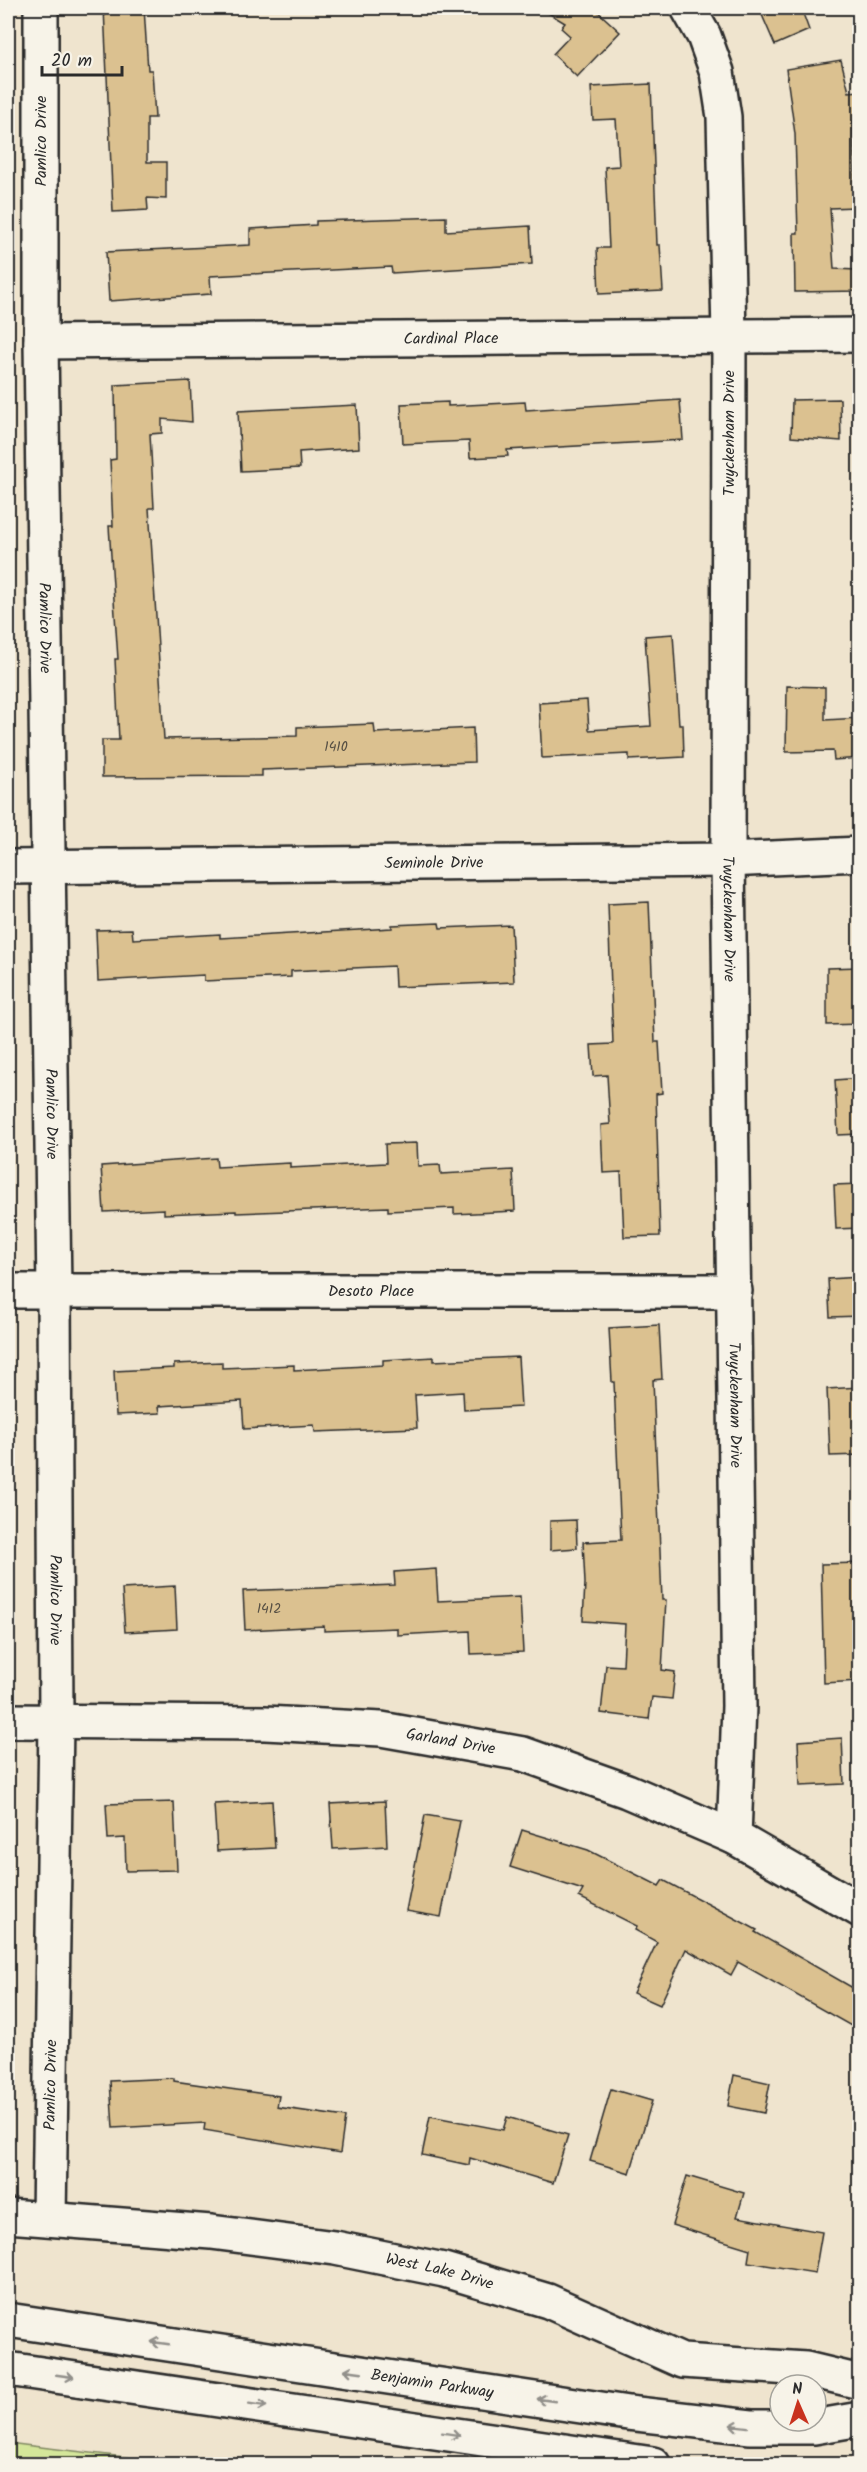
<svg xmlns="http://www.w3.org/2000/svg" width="867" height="2472" viewBox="0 0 867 2472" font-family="Kalam,sans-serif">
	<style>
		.green { fill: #d4e69a; stroke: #808862; stroke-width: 1.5 }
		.building { fill: #dbc190; stroke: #2b2b2b; stroke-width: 1.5 }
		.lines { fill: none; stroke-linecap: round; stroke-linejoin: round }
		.minor-casing { stroke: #2b2b2b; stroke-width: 38 }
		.major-casing { stroke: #2b2b2b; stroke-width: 38 }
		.minor { stroke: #f7f3e8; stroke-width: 33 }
		.major { stroke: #f7f3e8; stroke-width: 33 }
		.oneway { stroke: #918f8a }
		.labels { text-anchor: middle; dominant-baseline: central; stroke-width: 5; stroke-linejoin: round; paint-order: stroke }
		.number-label { font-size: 14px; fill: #575044 }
		.street-label { font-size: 16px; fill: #2b2b2b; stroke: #f7f3e8 }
	</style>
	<rect width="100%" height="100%" fill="#efe4ce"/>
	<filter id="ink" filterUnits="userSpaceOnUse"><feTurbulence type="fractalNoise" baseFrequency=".0167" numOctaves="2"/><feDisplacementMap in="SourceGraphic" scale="12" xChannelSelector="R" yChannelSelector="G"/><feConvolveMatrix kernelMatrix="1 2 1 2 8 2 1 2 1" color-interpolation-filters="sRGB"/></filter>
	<g filter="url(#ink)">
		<!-- green -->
		<path class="green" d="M8,2443L32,2446L183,2464H8Z"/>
		<!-- building -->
		<g class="building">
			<path d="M104,8H144L148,70H152L155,118H147V162H166V199L147,198L148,210L113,212Z"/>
			<path d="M540,8H594L620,32L577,77L553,54L570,36L561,28L565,23Z"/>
			<path d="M759,8H801L809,30L775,45Z"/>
			<path d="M841,60L849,92L860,91V121H853L855,207L830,208L834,269L857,270L859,291L795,292L794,233H798L795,134L786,69Z"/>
			<path d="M651,84L657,245H660L663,291L599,294L597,248H609L605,167L619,166L616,119L593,120L591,87Z"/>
			<path d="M446,217V231L530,226L532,264L392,273L391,267L210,276L211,294L109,301L106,252L250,245V229L316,225V221Z"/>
			<path d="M190,381L192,422L162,419V433L150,434L154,508H149L164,739L297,736V727L374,724L375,733L473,728L474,762L262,770V776L102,777V740H119L115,659H118L109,526H113L110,460L116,459L115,385Z"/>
			<path d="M840,399L841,441L791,437L792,400Z"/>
			<path d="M680,400L683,440L507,450L508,456L470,458L469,441L403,444L401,404L448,402V406L525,402L526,410Z"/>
			<path d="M357,405L359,448L299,452L300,468L241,471L238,411Z"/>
			<path d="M673,634L679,725H683L684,757L629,760V754L542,758L539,703L587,700L589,730L651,726L645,636Z"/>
			<path d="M787,686L825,687V720L860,718V758L834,760L833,751L786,752Z"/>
			<path d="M649,902L655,1042H659L662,1093L656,1094L660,1236L624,1237L621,1172L603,1173L601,1125L610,1124L607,1075L593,1076L591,1045L613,1044L608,904Z"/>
			<path d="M439,923L440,928L511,925L514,982L395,987L394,966L291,971V977L204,981V975L98,981L96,930L132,929L133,939L220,934V938L392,928V925Z"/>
			<path d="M860,967V1024L827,1025V968Z"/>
			<path d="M860,1078V1134L838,1135L835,1080Z"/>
			<path d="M417,1143L418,1166L440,1165L441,1174L513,1170L515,1211L454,1214V1208L388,1211V1207L236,1213V1211L164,1214V1209L104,1212L101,1166L216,1158L217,1167L290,1163V1168L386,1163L385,1144Z"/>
			<path d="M860,1184V1228L836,1229L834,1185Z"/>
			<path d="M860,1277V1316L830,1317L828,1279Z"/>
			<path d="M659,1325L662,1379L653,1380L662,1600H666L662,1670L675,1672L672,1699L652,1697L649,1719L601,1713L606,1665L623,1666L625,1624L583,1621L585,1583L583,1542L621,1540L614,1382H612L609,1328Z"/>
			<path d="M434,1357V1361L518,1357L521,1407L464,1410L463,1392L415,1395L417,1428L315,1432L314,1425L244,1429L242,1401L159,1406L160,1413L116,1415L114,1371L174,1368V1364L222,1362V1368L294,1365V1370L383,1365V1360Z"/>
			<path d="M860,1387V1455L830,1456L827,1389Z"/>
			<path d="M576,1520L577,1548L550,1550V1521Z"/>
			<path d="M860,1563V1681L824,1683L821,1564Z"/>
			<path d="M436,1569L438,1601L520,1597L523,1652L471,1654L470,1631L397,1635V1628L324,1631V1626L245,1630L243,1591L395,1585L394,1572Z"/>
			<path d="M175,1586L177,1629L125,1632L122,1589Z"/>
			<path d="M842,1738L844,1784L800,1786L798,1741Z"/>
			<path d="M272,1801L275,1848L217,1851L214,1804Z"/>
			<path d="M385,1801L387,1846L333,1849L330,1804Z"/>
			<path d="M174,1802L177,1870L126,1871L125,1838L108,1839L106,1804Z"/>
			<path d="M425,1815L460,1821L441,1917L406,1911Z"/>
			<path d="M522,1830L588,1850L659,1886L663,1880L757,1930L755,1932L860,1992V2031L738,1962L731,1975L686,1949L660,2005L633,1993L657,1942L635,1930L637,1926L579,1897L583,1890L510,1867Z"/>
			<path d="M734,2075L770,2083L764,2113L728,2106Z"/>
			<path d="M174,2078V2081L279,2096L277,2107L345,2117L340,2153L204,2130L205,2123L113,2128L110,2081Z"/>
			<path d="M611,2089L652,2101L630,2173L590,2161Z"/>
			<path d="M430,2116L503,2130L507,2117L568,2135L553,2183L470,2158L469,2165L422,2155Z"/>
			<path d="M687,2176L744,2193L737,2217L822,2232L815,2273L748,2262L750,2249L672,2225Z"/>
		</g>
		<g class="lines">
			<!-- minor casing -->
			<g class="minor-casing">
				<g id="minor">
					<path id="s1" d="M41,8V342L54,1291L56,1721L49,2219"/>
					<path id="s2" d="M688,8L704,36L717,72L724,117L729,335L728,860L739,1706L734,1837"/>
					<path id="s3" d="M41,342L860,335"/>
					<path id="s4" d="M8,867L728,860L860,854"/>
					<path id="s5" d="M8,1291H735"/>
					<path id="s6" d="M8,1721L265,1723L381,1729L523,1754L627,1791L734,1837L860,1910"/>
					<path id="s7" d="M8,2216L211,2232L335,2248L444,2270L548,2301L682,2361L806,2369L860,2382"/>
				</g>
			</g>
			<!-- major casing -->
			<g class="major-casing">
				<g id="major">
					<path id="s8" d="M8,2320L628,2413L751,2427H814L860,2419"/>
					<path d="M8,2369L653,2464"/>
				</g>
			</g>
			<!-- minor -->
			<use href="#minor" class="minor"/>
			<!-- major -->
			<use href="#major" class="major"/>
		</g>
		<!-- one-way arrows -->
		<defs><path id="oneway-shaft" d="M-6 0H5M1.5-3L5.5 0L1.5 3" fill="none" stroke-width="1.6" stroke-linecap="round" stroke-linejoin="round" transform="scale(1.5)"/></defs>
		<g class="oneway">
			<use href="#oneway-shaft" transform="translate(160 2343) rotate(-172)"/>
			<use href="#oneway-shaft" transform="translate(353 2371) rotate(-172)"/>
			<use href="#oneway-shaft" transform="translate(65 2376) rotate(8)"/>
			<use href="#oneway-shaft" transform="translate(546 2400) rotate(-172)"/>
			<use href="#oneway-shaft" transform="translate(258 2405) rotate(9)"/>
			<use href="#oneway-shaft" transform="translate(739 2426) rotate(-173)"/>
			<use href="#oneway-shaft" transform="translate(451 2434) rotate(9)"/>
		</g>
	</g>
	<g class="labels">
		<!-- number labels -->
		<g class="number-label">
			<text x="336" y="747">1410</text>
			<text x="269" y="1609">1412</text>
		</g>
		<!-- street labels -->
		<g class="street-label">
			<text transform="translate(41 141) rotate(-90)">Pamlico Drive</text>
			<text stroke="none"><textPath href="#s3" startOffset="410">Cardinal Place</textPath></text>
			<text transform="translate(729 433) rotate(-90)">Twyckenham Drive</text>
			<text stroke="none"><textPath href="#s1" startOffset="620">Pamlico Drive</textPath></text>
			<text stroke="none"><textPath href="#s4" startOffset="426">Seminole Drive</textPath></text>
			<text stroke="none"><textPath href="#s2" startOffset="918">Twyckenham Drive</textPath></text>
			<text stroke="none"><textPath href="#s1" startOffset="1106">Pamlico Drive</textPath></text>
			<text stroke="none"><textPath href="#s5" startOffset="363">Desoto Place</textPath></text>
			<text stroke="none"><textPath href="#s2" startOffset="1404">Twyckenham Drive</textPath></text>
			<text stroke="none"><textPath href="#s1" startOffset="1592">Pamlico Drive</textPath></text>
			<text stroke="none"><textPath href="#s6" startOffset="444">Garland Drive</textPath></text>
			<text transform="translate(51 2085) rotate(-89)">Pamlico Drive</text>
			<text stroke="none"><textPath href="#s7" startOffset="436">West Lake Drive</textPath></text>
			<text stroke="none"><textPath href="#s8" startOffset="429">Benjamin Parkway</textPath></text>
		</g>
	</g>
	<!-- margin -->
	<rect width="867" height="2472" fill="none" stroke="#f7f3e8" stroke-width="30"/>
	<rect x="15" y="15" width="837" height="2442" fill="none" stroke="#2b2b2b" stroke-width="2" filter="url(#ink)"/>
	<!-- north arrow -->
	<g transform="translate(798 2403) rotate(357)"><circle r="28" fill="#f7f3e8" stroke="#a5a39c" stroke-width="1.5"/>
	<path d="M0-4.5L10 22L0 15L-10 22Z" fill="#c8321e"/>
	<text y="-9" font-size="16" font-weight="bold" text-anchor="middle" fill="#2b2b2b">N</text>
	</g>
	<!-- scale -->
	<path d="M42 66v9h80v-9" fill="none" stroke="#2b2b2b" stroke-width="3"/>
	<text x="51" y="66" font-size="18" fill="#2b2b2b" stroke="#f7f3e8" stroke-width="4.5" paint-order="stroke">20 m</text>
</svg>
